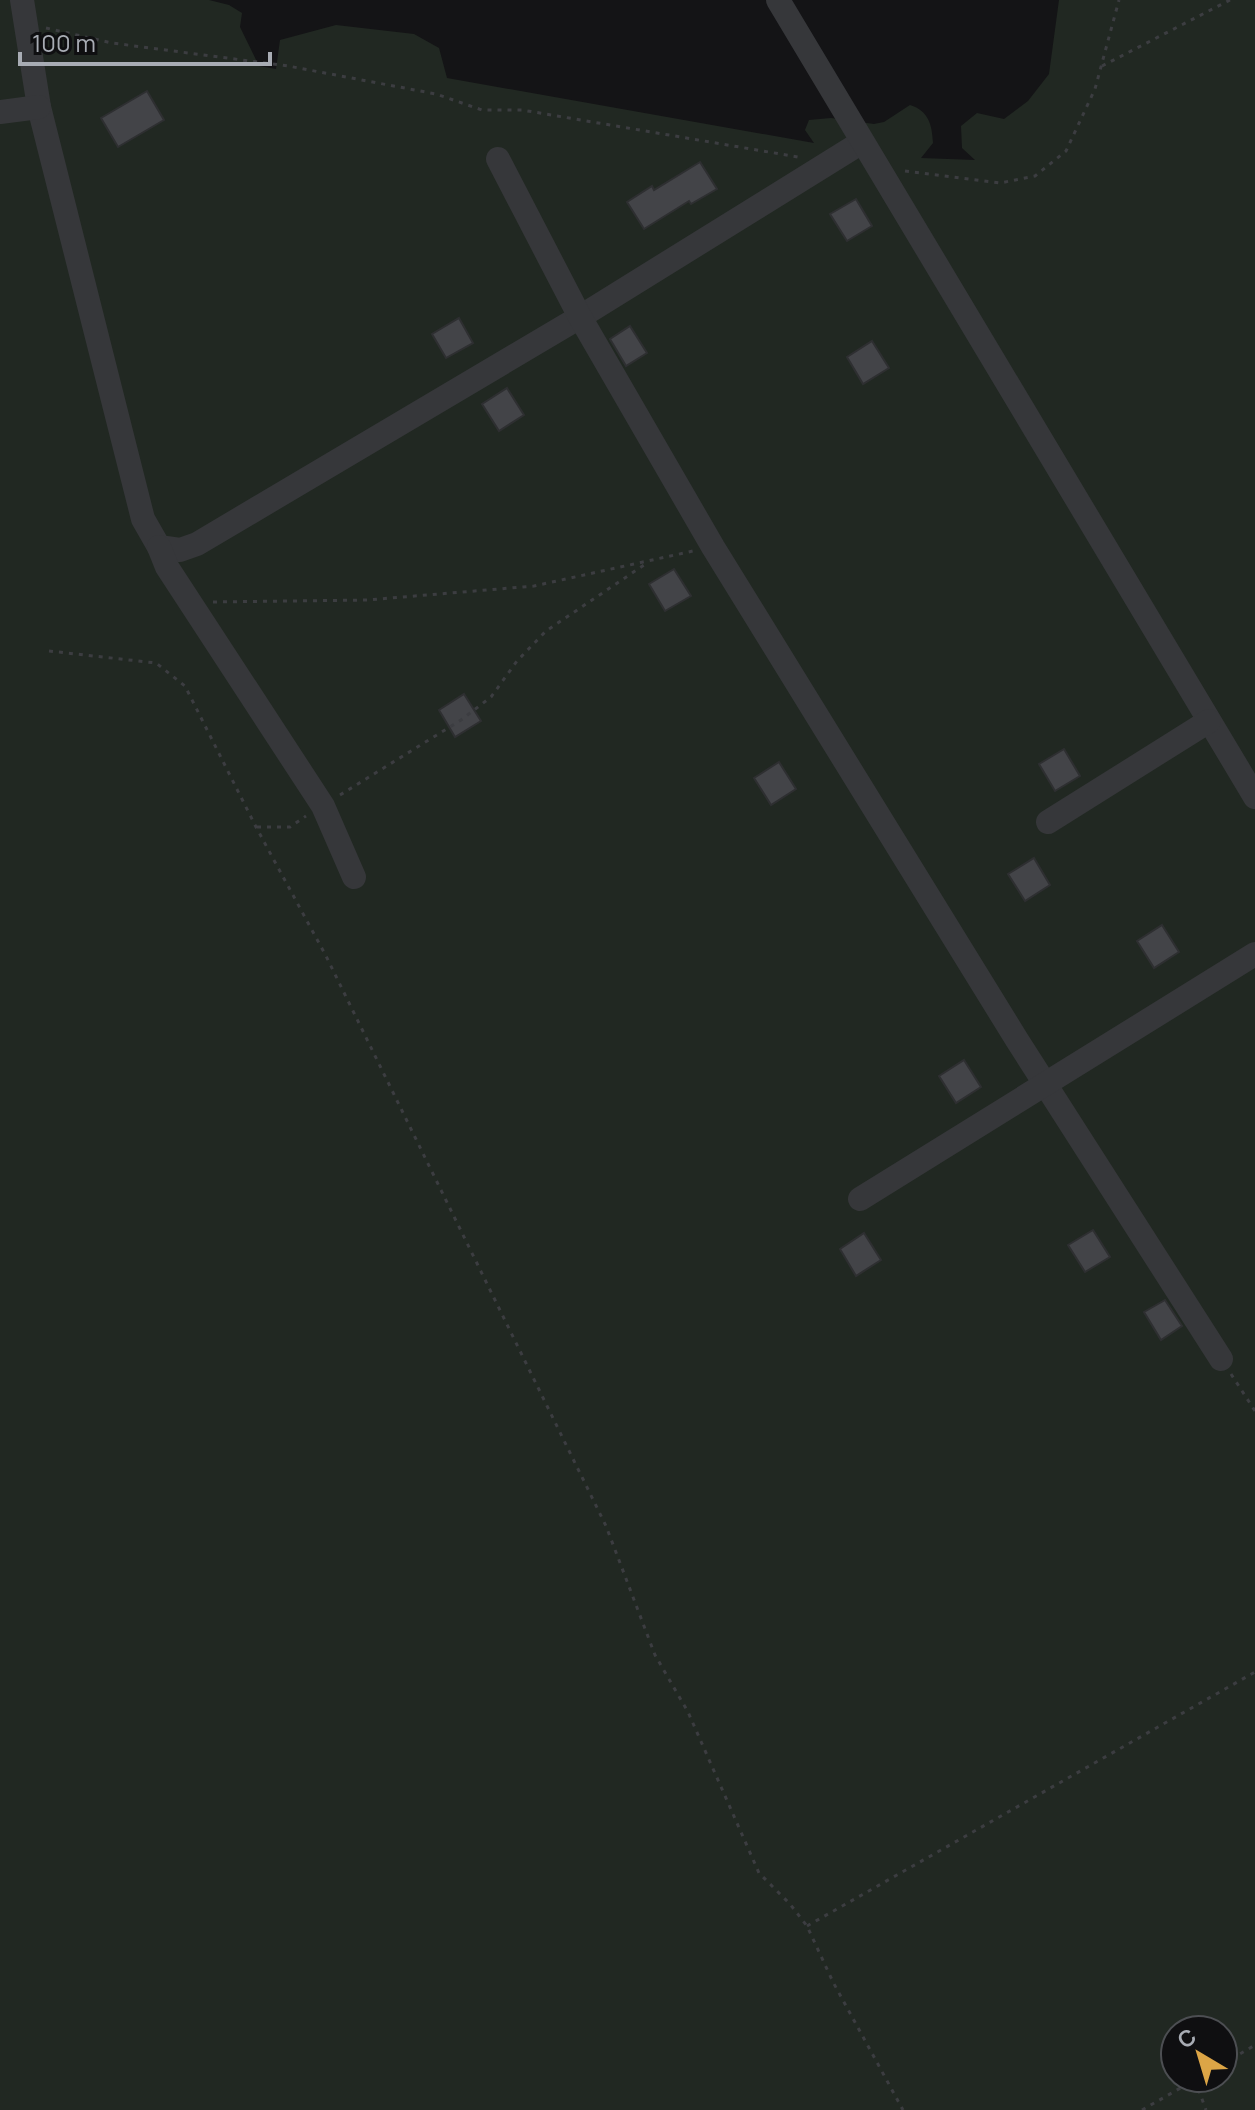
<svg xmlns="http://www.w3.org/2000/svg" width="1255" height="2110" viewBox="0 0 1255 2110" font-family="Manrope,sans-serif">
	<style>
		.green { fill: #212822; fill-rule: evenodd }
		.building { fill: #434448; stroke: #2e2f31; stroke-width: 2 }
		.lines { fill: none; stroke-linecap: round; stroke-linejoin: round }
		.path { stroke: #3c3d41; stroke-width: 3; stroke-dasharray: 4 6; stroke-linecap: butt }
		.minor { stroke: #36373a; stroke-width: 24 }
	</style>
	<rect width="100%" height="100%" fill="#141416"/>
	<!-- green -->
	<path class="green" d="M0,0H209L229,5L242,13L240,27L259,66L276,69L280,40L336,25L414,34L439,48L447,78L814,143L805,130L809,120L831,118L874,124L884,122L910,105C929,111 932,125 933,143L921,158L975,160L962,148L961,126L977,113L1004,119L1028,101L1049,74L1059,0H1255V2110H0ZM1175,2030H1223V2078H1175Z"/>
	<!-- building -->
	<g class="building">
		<path d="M147,91L164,120L118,147L101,118Z"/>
		<path d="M700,162L717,189L691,204L689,201L644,229L627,202L652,186L654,190Z"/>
		<path d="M856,199L872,226L847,241L830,214Z"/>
		<path d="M459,318L473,343L446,358L432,334Z"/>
		<path d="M630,326L647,353L626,366L610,339Z"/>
		<path d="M872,341L889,368L863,384L847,357Z"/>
		<path d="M507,388L524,415L499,431L482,404Z"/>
		<path d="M674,569L691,596L665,611L649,584Z"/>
		<path d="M464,694L481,721L455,737L439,710Z"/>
		<path d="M1064,749L1080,776L1055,791L1039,764Z"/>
		<path d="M779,762L796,789L771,805L754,778Z"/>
		<path d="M1034,858L1050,885L1025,901L1008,874Z"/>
		<path d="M1162,925L1179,952L1154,968L1137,941Z"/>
		<path d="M964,1060L981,1087L956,1103L939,1076Z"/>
		<path d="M1093,1230L1110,1257L1085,1272L1068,1245Z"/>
		<path d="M864,1233L881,1260L856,1276L840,1249Z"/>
		<path d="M1165,1300L1182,1326L1161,1340L1144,1312Z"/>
	</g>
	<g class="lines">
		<!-- path -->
		<g class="path">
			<path d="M46,28L112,43L288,66L436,94L482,110H522L798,157"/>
			<path d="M1102,66L1230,0"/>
			<path d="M905,171L1000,183L1035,176L1066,151L1095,89L1119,0"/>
			<path d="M213,602L367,600L534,586L693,551"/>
			<path d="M49,651L156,663L185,686L256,827L326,956L606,1526L655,1655L688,1712L759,1873L790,1904L807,1926L833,1982L903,2110"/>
			<path d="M340,795L461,720L491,697L517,661L546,631L647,563"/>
			<path d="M257,827H290L306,816"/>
			<path d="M1231,1374L1255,1411"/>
			<path d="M807,1926L1255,1672"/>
			<path d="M1223,2064L1255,2045"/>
			<path d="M1195,2080L1206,2110"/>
			<path d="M1142,2110L1198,2078"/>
		</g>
		<!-- minor -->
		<g class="minor">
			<path d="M22,0L39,107L143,519L159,547L180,550L197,544L580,317L862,142"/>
			<path d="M778,0L1255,797"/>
			<path d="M0,112L39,107"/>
			<path d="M498,159L580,317L713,547L1017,1040L1221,1359"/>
			<path d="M159,547L167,567L323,806L354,877"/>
			<path d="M1048,822L1209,721"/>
			<path d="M860,1199L1255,954"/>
		</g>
	</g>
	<!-- north arrow -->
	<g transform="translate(1199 2054) rotate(322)"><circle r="38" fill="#0f0f11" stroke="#4c4e52" stroke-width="2"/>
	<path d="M0-6L14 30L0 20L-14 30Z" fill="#dca546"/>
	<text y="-12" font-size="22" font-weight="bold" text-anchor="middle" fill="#a8acb4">С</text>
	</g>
	<!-- scale -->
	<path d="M20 52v12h250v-12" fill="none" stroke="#a8acb4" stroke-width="4"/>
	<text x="32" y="52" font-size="24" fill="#a8acb4" stroke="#0f0f11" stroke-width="6" paint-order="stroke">100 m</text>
</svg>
